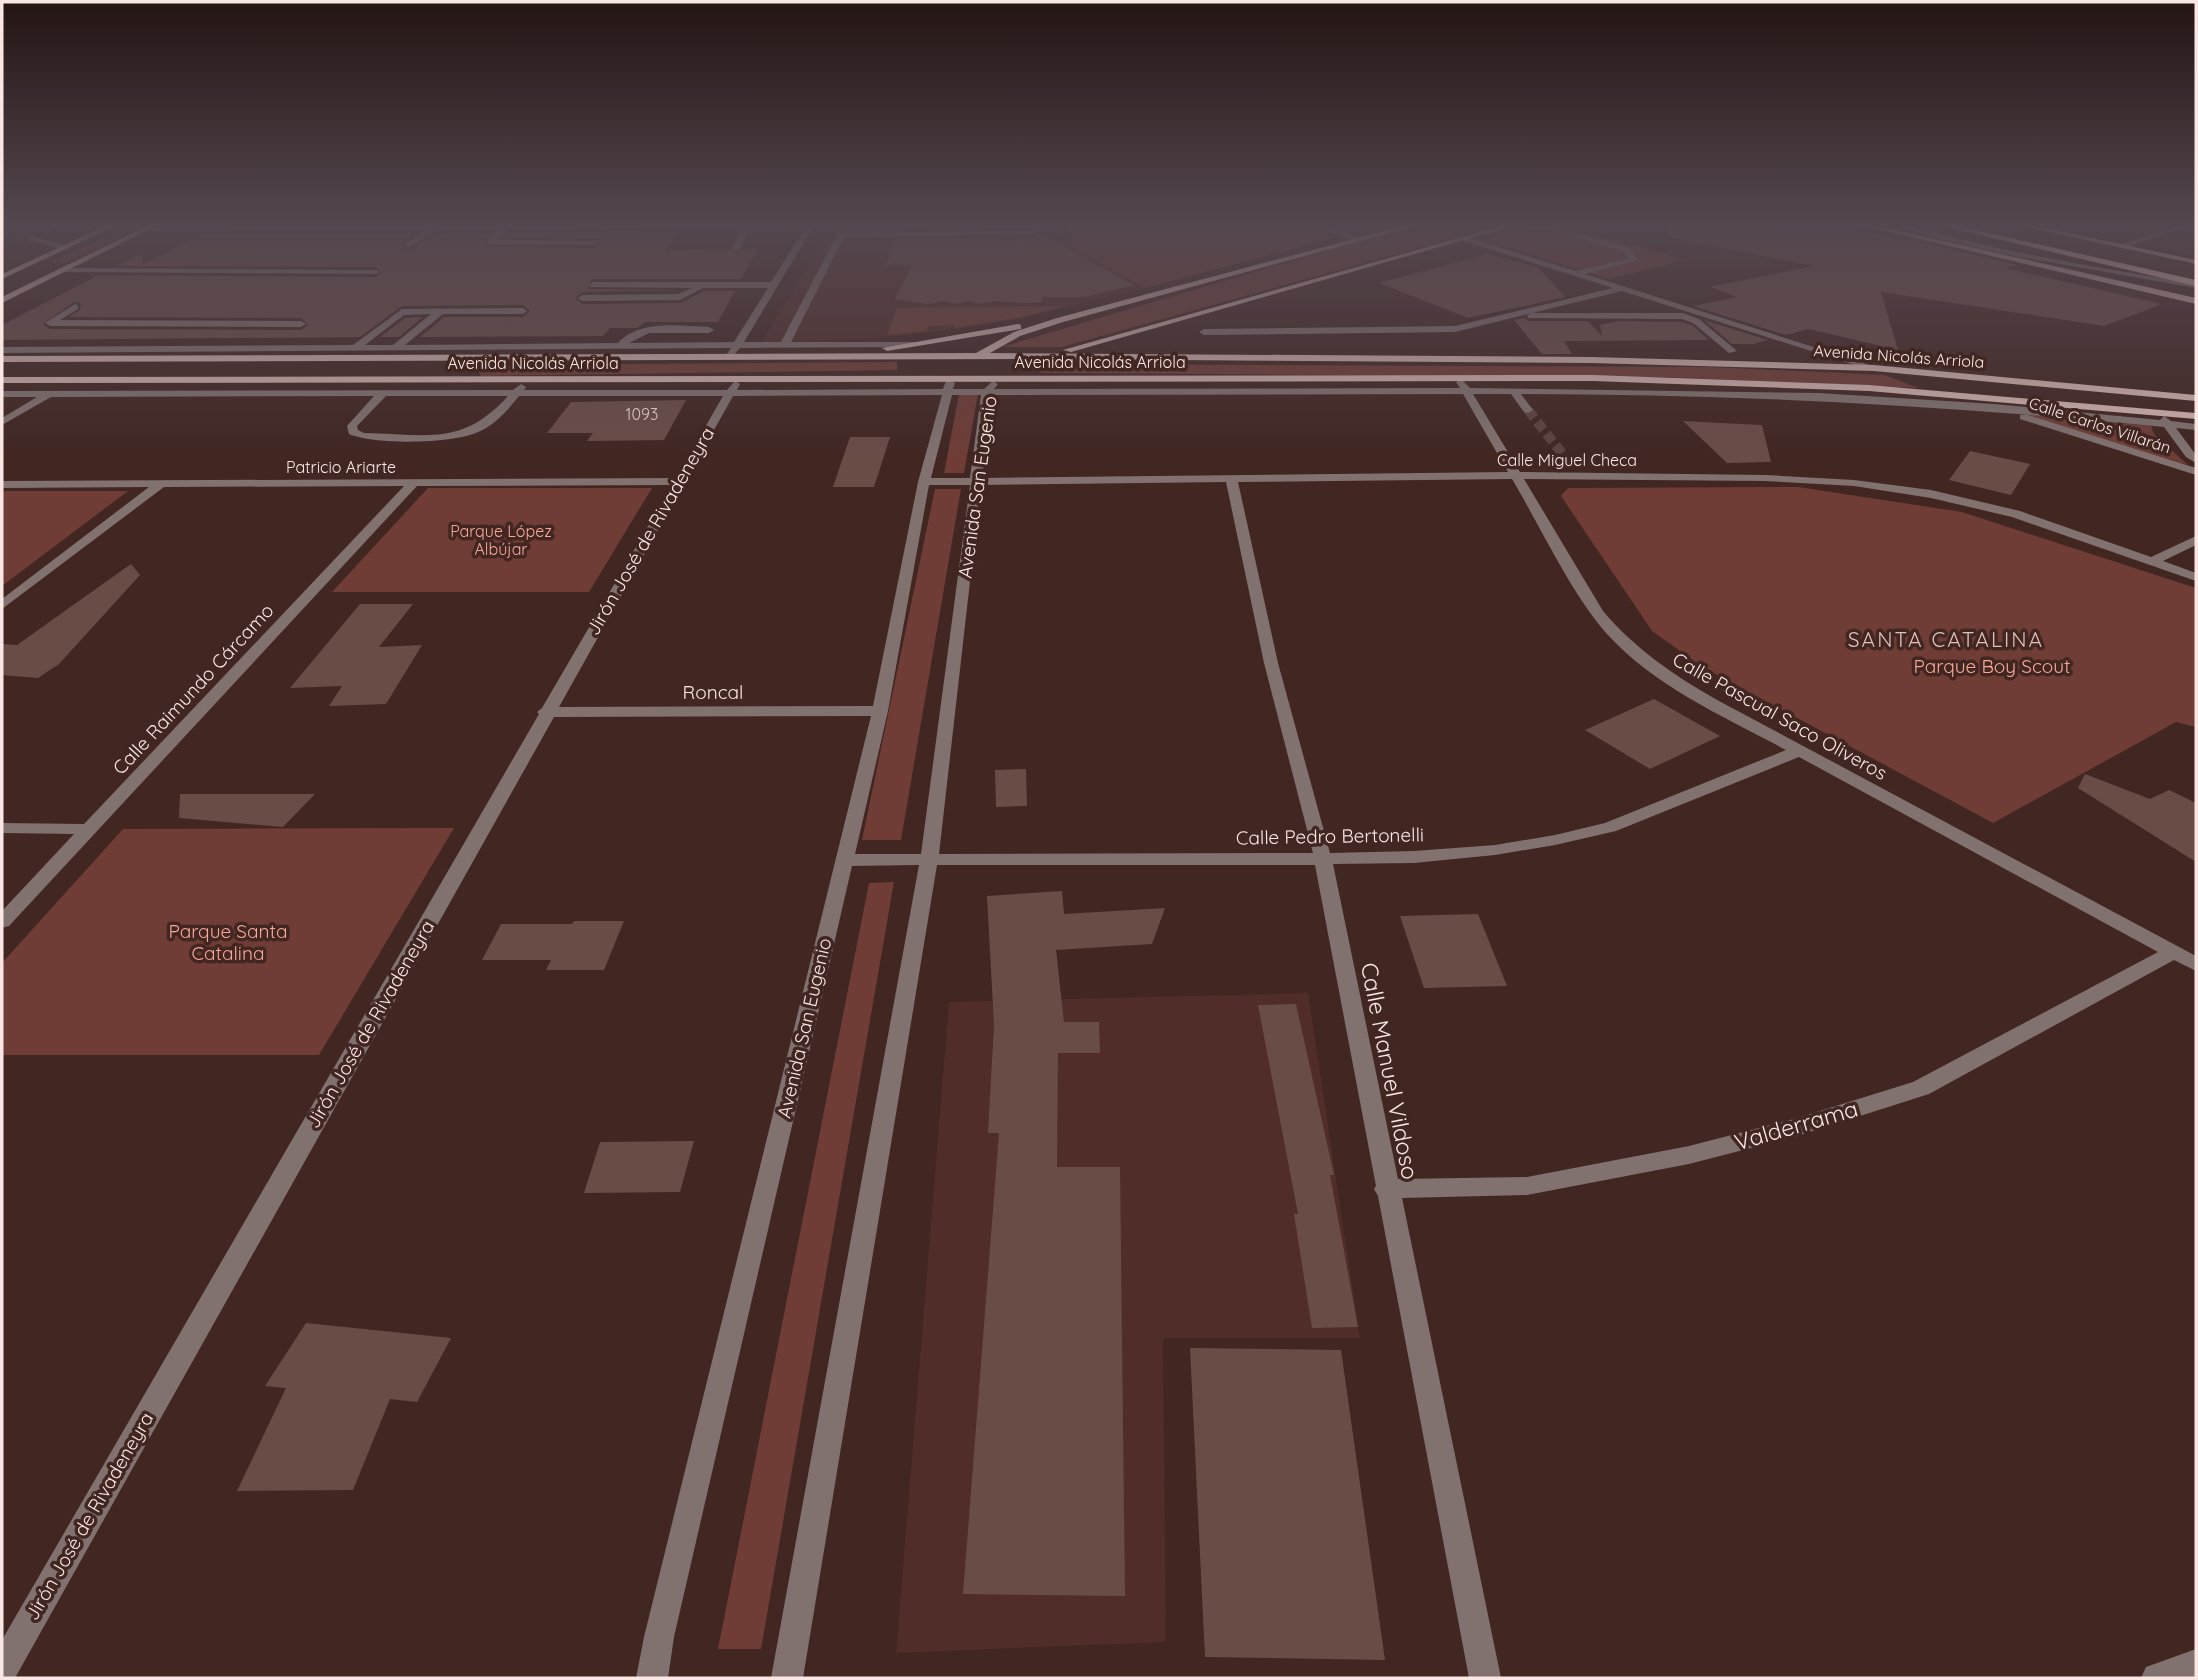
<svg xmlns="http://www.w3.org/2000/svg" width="2198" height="1680" viewBox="0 0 2198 1680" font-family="Quicksand,sans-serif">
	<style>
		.built { fill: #502d28 }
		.green { fill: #6f3d36 }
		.building { fill: #6a4c47; fill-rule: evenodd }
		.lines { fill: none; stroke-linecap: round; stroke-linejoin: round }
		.minor-tunnel-far1 { stroke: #5d433f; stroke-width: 9; stroke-dasharray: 9 4.5; stroke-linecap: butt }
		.minor-tunnel { stroke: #5d433f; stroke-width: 10; stroke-dasharray: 10 5; stroke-linecap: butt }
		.minor { fill: #817270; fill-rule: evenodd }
		.major { fill: #d4b5b0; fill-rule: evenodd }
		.highway { fill: #f5d0c9; fill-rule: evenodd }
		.labels { text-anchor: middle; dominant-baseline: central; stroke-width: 7; stroke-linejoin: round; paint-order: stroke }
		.far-street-label { font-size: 16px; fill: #fae7e4; stroke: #412622 }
		.number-label { font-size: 16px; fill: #d6c0bd }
		.far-park-label { font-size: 16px; fill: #f9a799; stroke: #412622 }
		.street-label { font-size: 19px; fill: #fae7e4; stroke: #412622 }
		.park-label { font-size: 19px; fill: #f9a799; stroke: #412622 }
		.neighbourhood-label { font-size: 21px; letter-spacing: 2px; fill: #e5c0ba; stroke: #412622 }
		.near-street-label { font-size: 23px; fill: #fae7e4; stroke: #412622 }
	</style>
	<rect width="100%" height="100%" fill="#412622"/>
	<!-- built -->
	<g class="built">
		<path d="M835,222H1068L1070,246L1145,288L1020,319L961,328L889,337L761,343Z"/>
		<path d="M2192,235L2196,236V256L2154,247Z"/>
		<path d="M1308,993L1360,1338H1163L1166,1642L896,1653L949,1002Z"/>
	</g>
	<!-- green -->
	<g class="green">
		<path d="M136,222H149L66,263H50Z"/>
		<path d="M1068,222H1285L1333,238L1145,288L1069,246Z"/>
		<path d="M1441,222H1511L1062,347H1002L1376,236Z"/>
		<path d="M1545,222H1552L1686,260L1609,279L1481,239Z"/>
		<path d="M1066,306L1017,318L955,328V325L928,326L927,331L887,335L897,308Z"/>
		<path d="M897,362V370L481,376L479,372L494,365Z"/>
		<path d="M1049,364L1711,367L1884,375L1919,388L1661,377L1039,373Z"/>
		<path d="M959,394H978L964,473H944Z"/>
		<path d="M2021,414L2151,426L2154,434L2188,465Z"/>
		<path d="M1798,487L1962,512L2196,588V727L2176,722L1993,823L1704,668L1652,631L1561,496L1568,488Z"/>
		<path d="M428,488H652L589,592H332Z"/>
		<path d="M935,489H961L901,840H862Z"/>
		<path d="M2,491H128L2,586Z"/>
		<path d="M454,828L319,1055H2V963L123,829Z"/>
		<path d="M894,882L761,1649H718L869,883Z"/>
	</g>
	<!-- building -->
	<g class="building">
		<path d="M225,222H496L221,224Z"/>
		<path d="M902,222H1022L1031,227L899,230Z"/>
		<path d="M1669,222H1811L1924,243L2018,265L2005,268L2162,304L2104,326L1881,292L1898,350L1809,329L1786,335L1693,306L1737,297L1710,287L1814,266L1668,237Z"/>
		<path d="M679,231L665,250L730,249L737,253L743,249H758L741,279H592L587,289L679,290L582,292L575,298L582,304L680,303L704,291H735L718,322H645L637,328H610L603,336L420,337L444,317H523L530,311L523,305L402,306L360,337L2,340V325L99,275L376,277L382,273L376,267L117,266L142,253L143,265L203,233H417L402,244L408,251L437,233L493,232L483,242L490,247L594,248L599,239L503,237L509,232ZM74,302L80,303L81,309L69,317L301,318L308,325L301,330L50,329L43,324Z"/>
		<path d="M1042,233L1134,285L1085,297H1042V302L1024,303L995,301L979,304L969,301L954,304L945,301L927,304L895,299L912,265H886L895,239L1030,238Z"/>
		<path d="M1487,254L1538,267L1565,297L1468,318L1379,283Z"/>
		<path d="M423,317L399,337H380L405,318Z"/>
		<path d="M1525,318L1528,321H1588L1602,336L1600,325L1618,321L1682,322L1692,325L1709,340L1564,341L1572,354H1542L1514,320Z"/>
		<path d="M1704,320L1768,340L1753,344H1732Z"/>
		<path d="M686,400L664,440L587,441L593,433H547L571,402Z"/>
		<path d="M1683,421L1762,425L1771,462L1727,463Z"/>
		<path d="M850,437H890L874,487H833Z"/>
		<path d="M1970,451L2030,464L2011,495L1949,480Z"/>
		<path d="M131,564L140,575L59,664L38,678L2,675V644L17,645Z"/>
		<path d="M360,604H413L379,647L422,645L386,704L329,706L342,686L290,688Z"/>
		<path d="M1654,699L1720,736L1650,769L1585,730Z"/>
		<path d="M1026,769L1027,806L996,807L995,770Z"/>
		<path d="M2085,774L2150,799L2169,790L2196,803V862L2078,788Z"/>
		<path d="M180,794H315L283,827L179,818Z"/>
		<path d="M1062,891L1064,914L1165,908L1152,944L1056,950L1064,1022H1099L1100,1053H1058L1057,1167H1120L1125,1596L963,1594L999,1133H988L994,1025L987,896Z"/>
		<path d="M1478,914L1507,986L1424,988L1400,916Z"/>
		<path d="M574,921H624L604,970H546L551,960H482L501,924H572Z"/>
		<path d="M1296,1004L1334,1175H1330L1358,1327L1312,1328L1294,1214H1298L1258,1005Z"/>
		<path d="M694,1141L680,1192L584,1193L600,1142Z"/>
		<path d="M306,1323L451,1338L417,1402L390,1399L353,1490L237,1491L286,1388L265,1386Z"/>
		<path d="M1190,1348L1341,1350L1385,1660L1205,1657Z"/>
	</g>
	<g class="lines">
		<!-- minor-tunnel-far1 -->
		<path class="minor-tunnel-far1" d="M2,231L31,238L43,231"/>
		<!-- minor-tunnel -->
		<path class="minor-tunnel" d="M1528,410L1568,461"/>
		<!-- minor -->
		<g class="minor">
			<path d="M55,222H64L46,233L39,231Z"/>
			<path d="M816,222L744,342H781L838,233L1029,231L1033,229L1034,222H1042L1040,232L1030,235L844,237L791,342H914L916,344L911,347L740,348L732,357L727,354L731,348L2,353V347L353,345L402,309L523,308L527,311L523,314H443L405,345L618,343C640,319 680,326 709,327L714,330L709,333H649L629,343L734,342L768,288H703L680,300L582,301L578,298L582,295L678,294L692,288L589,287L592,282H771L806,226L750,228L740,249L736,251L732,249L742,228L508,229L497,240L597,241L594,245L490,244L486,242L499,229L436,230L408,248L405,244L426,230L145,231L141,229L145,227ZM431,314L393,345H365L404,315Z"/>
			<path d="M1302,222H1313L1363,239L1356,241Z"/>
			<path d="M1513,222L1557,228L1630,248L1638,260L1585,274L1879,368L1871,370L1622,291L1455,332L1204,335L1199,332L1204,329L1455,326L1613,288L1460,240L1463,236L1576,271L1629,259L1624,252L1556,232L1513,226Z"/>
			<path d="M1886,222H1897C1995,251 2095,268 2196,283V288L2004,254L1925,235Z"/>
			<path d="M2189,222H2196V224L2122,248L2115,246Z"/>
			<path d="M31,236L68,246L69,248L65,250L28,240Z"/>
			<path d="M63,268L376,270L380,272L376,274L60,272Z"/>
			<path d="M75,304L78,305V309L60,320L301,321L306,324L301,327L50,326L45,323Z"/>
			<path d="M1531,313H1683L1699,319L1737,351L1729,353L1693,323L1682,319L1528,318L1527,316Z"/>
			<path d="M1461,379L1470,388L1818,393L1994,404L2160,420L2164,416L2171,421L2196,424V430L2176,428L2196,455V463L2186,457L2164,427C1950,406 1737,394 1521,394L1533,410L1528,413L1524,412L1511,394H1473L1520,472L1765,475L1854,480L1931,490L2020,511L2151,557L2196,536V545L2163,561L2196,573V581L2012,517L1931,498L1854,486L1765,481L1524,479L1603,611C1636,650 1675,676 1719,701L2196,956V971L2174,960L1929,1094L1794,1137L1689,1164L1527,1195L1402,1198L1501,1678H1469L1378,1196L1374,1189L1376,1186L1315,865H937L803,1678H771L919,865L852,866L674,1637L668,1678H636L644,1637L871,716L554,717L15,1678H2V1640L539,714L537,712L542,708L672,485L417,486L9,926L2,928V911L74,834L2,833V823L84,824L404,486L164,487L2,609V599L149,487L2,488V481L676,478L723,396H519C508,410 495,425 478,432C453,444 374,445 349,434L347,426L374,396L51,397L2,425V418L37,397H2V391L513,390L521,384L526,387L524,390H727L735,381L740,384L737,390L943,389L946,381L950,380L955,383L953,389H984L993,381L998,384L994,389L1460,388L1456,382ZM1463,394L1508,472L982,478L992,395ZM942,395L918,482L873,706L559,707L733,396ZM952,395H981L970,478H931ZM386,396H508C462,447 426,434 364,433L358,430L357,426ZM1512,479C1540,526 1572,595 1607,634C1655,687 1725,717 1786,750L1605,823L1555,835L1495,845L1414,851L1330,853L1278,663L1238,482ZM1226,482L1264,663L1313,853L939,854L981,485ZM929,485H970L921,854H855L888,711ZM1799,757L2158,952L1913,1082L1794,1119L1689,1146L1527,1177L1398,1179L1333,864L1414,863L1495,855L1555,845L1616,831Z"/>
			<path d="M2020,415H2028L2196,468V475L2020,419Z"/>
			<path d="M2196,1649V1678H2141L2146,1667Z"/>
		</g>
		<!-- major -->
		<g class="major">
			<path d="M114,222H123L2,279V274Z"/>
			<path d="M155,222H164L2,303V297Z"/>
			<path d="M1418,222H1430L1063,322L1020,336L990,353L1591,357L1874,365L2196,395V401L1874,371L1591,363L1048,359L2,362V356L976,353L1014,332L1057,318Z"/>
			<path d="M1516,222H1527L1071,352L1063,350Z"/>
			<path d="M1847,222H1860L2196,298V304Z"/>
			<path d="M2004,222H2017L2196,260V264Z"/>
			<path d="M1018,324L1021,325V329L887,351L882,348Z"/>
			<path d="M1593,375L1869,385L2196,413V419L1869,391L1593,381L2,383V377Z"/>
		</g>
		<!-- highway -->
		<path class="highway" d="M1925,222H1940L2196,280V286Z"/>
	</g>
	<!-- sky -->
	<linearGradient id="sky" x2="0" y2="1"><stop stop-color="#241513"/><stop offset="0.49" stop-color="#54474f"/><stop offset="1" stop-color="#54474f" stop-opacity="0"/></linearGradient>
	<rect width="2198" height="457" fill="url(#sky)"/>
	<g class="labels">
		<!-- far-street labels -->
		<g class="far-street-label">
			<text transform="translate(1899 356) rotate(4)">Avenida Nicolás Arriola</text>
			<text x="1100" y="362">Avenida Nicolás Arriola</text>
			<text x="533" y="363">Avenida Nicolás Arriola</text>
			<text transform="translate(2100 425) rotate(18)">Calle Carlos Villarán</text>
			<text x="1567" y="460">Calle Miguel Checa</text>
			<text x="341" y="467">Patricio Ariarte</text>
		</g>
		<!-- number labels -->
		<g class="number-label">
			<text x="642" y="414">1093</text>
		</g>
		<!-- far-park labels -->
		<g class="far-park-label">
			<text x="501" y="531">Parque López<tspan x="501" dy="18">Albújar</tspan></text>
		</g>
		<!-- street labels -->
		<g class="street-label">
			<text transform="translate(977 487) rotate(-82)">Avenida San Eugenio</text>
			<text transform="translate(650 531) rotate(-60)">Jirón José de Rivadeneyra</text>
			<text transform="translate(193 689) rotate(-47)">Calle Raimundo Cárcamo</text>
			<text x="713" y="692">Roncal</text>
			<text transform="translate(1780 716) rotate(29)">Calle Pascual Saco Oliveros</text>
			<text transform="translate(1330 836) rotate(-1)">Calle Pedro Bertonelli</text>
			<text transform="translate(370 1024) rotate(-60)">Jirón José de Rivadeneyra</text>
			<text transform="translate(804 1028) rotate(-77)">Avenida San Eugenio</text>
			<text transform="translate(89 1516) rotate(-60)">Jirón José de Rivadeneyra</text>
		</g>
		<!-- park labels -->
		<g class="park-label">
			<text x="1992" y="666">Parque Boy Scout</text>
			<text x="228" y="931">Parque Santa<tspan x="228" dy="22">Catalina</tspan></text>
		</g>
		<!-- neighbourhood labels -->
		<g class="neighbourhood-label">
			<text x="1946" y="639">SANTA CATALINA</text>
		</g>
		<!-- near-street labels -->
		<g class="near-street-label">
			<text transform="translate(1390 1071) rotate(79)">Calle Manuel Vildoso</text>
			<text transform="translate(1796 1125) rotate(-16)">Valderrama</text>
		</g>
	</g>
	<!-- border -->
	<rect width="2198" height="1680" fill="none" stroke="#fae7e4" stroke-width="7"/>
</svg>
